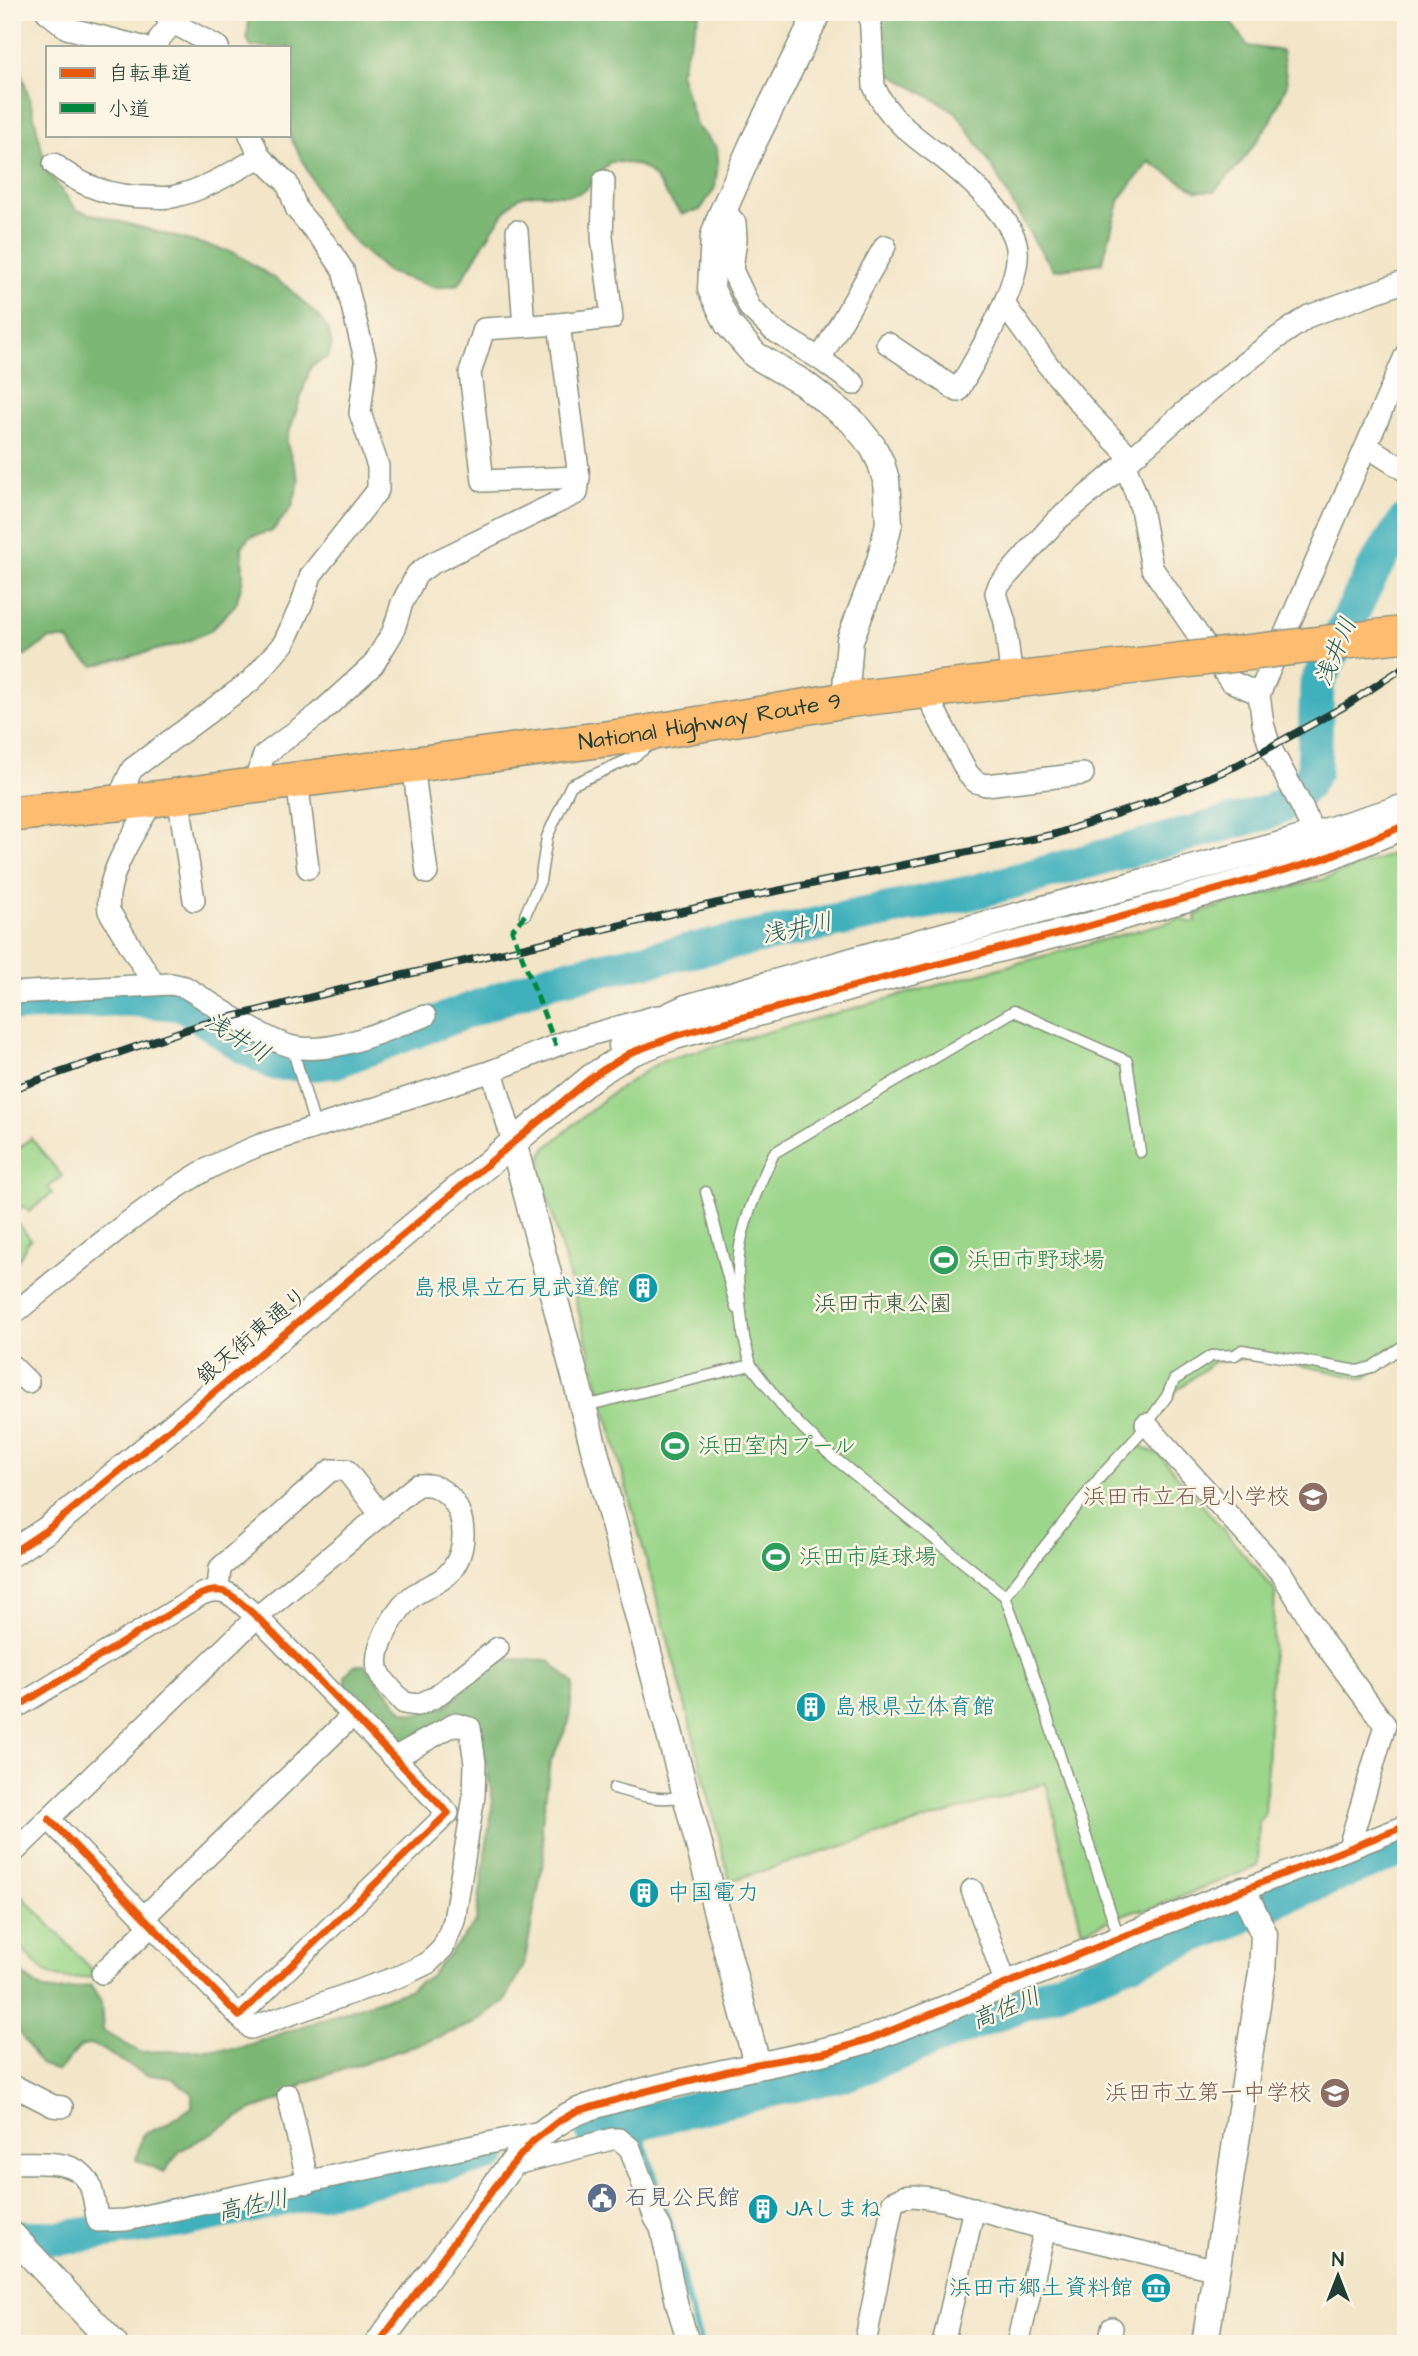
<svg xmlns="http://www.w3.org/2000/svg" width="1418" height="2356" viewBox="0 0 1418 2356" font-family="'Architects Daughter','Klee One',sans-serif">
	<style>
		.green { fill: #9bd68a; stroke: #5d8a5f; stroke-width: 2 }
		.forest { fill: #7cb776; stroke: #4e7a55; stroke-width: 2 }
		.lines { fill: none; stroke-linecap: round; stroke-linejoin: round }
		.stream { stroke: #41b0bc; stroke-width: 6 }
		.river { stroke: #41b0bc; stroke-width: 35 }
		.service-casing { stroke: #88917e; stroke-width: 13 }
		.minor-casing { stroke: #88917e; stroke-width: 24 }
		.tertiary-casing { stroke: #88917e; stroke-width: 29 }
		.trunk-casing { stroke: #88917e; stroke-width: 38 }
		.service { stroke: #fff; stroke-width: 10 }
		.minor { stroke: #fff; stroke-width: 21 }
		.tertiary { stroke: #fff; stroke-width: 26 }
		.trunk { stroke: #fdbc6f; stroke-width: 35 }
		.rail-casing { stroke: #1f3d34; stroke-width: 8 }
		.rail { stroke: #fcf5e5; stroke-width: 5; stroke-dasharray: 16; stroke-linecap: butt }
		.trunk-bridge-casing { stroke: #88917e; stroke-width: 38; stroke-linecap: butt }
		.trunk-bridge { stroke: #fdbc6f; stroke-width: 35 }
		.quiet { stroke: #00873e; stroke-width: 5; stroke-dasharray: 10 5; stroke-linecap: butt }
		.cycleway-casing { stroke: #fcf5e5; stroke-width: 11 }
		.cycleway { stroke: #e8590c; stroke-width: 7 }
		.labels { text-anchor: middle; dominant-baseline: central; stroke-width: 5; stroke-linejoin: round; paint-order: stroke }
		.street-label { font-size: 23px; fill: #1f3d34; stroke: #fcf5e5 }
		.leisure-label { font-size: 23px; fill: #27864d; stroke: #fcf5e5; text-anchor: start }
		.culture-label { font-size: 23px; fill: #0d838f; stroke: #fcf5e5; text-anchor: start }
		.park-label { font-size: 23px; fill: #385c45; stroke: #fcf5e5 }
		.education-label { font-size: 23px; fill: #785e54; stroke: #fcf5e5; text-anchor: end }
		.service-label { font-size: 23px; fill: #4e5e75; stroke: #fcf5e5; text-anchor: start }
		.water-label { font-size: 24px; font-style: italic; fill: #29605d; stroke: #fcf5e5 }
	</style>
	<rect width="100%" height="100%" fill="#fcf5e5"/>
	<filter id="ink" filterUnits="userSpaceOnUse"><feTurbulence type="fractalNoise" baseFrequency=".0143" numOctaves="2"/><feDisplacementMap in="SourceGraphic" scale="14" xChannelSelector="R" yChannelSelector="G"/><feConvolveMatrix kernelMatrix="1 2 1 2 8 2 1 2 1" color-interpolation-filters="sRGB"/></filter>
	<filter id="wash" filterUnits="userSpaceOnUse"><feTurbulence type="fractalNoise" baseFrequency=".00686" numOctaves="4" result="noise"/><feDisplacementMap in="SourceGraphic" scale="28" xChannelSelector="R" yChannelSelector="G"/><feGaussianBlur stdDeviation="1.57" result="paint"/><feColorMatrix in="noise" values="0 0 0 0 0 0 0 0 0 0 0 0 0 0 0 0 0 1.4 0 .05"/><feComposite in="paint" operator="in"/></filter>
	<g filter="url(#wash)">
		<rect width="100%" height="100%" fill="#f2e5c8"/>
		<!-- green -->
		<g class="green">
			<path d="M1406,849V1347L1364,1379L1262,1357L1213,1362L1176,1391L1140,1446L1160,1455L1275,1591L1265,1813L1259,1822L1258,1866L1147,1910H1135L1082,1931L1046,1783L730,1881L680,1684L541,1173V1157L545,1149L608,1096L661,1061L1146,928L1180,919L1193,923L1196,921L1195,915L1229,903L1324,879Z"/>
			<path d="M31,1138L62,1176L48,1188L52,1193L29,1212L23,1206L12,1214V1154Z"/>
			<path d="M12,1217L31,1239C22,1246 25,1258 12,1264Z"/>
			<path d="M12,1885L98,1976C47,1985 46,1973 12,1939Z"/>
		</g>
		<!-- forest -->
		<g class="forest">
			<path d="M250,12H700L680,72L696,126L717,148L718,161L715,188L700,210L682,214C653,184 658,160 610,162C604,168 590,187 585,190C569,202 535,187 517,199C502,209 471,266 459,284L436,288L388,272L359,247L329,213L289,134V47H251L247,38Z"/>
			<path d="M878,12H1226V15L1248,46L1282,51L1287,84L1271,121L1240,164L1214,191H1197L1149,162L1120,199L1102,263L1054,270L1034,241L988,160L956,112L878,67Z"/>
			<path d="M12,43L31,104L47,171L77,210L235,253L287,287L321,319L329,332L332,346L328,357L311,366L286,442L299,481L292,507L272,531L249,537L242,547L243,579L236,604L210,631L183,643L94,666L77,653L67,639H49L25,656L12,657Z"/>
			<path d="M504,1659L548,1660L573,1683L569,1722L550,1763L542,1823L544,1858L524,1965L505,2001L475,2023L425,2042L304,2083L283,2099L252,2110L180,2151L164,2172L136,2160L142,2135L167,2124L192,2107V2093L172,2078L145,2074L92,2044L80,2047L58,2071L40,2064L12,2022V1966C47,1995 45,1995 90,1985L101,2002L103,2031L140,2052L236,2049L406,1991L431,1975L476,1922L493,1800L477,1721L463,1714L429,1728L400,1746L346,1687L345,1676L354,1665H365L403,1711L416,1714L445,1707L481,1675Z"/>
		</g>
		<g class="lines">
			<!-- stream -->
			<path class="stream" d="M637,2123L672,2227L688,2302L701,2344"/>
			<!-- river -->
			<g class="river">
				<path d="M12,1005L129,999L183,1004L243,1046L275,1063L307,1064L335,1061L550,980L974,892L1269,812L1289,802L1305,786L1314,772L1317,683L1375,567L1406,520"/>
				<path d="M593,2131L637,2123L753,2094L848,2073L1236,1919L1285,1896L1406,1847"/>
				<path d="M12,2237L62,2238L180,2221L491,2154"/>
			</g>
		</g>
	</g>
	<g filter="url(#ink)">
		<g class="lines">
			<!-- service casing -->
			<g class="service-casing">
				<g id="service">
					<path d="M525,915L540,881L547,837L571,785L632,758L651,744"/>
					<path d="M292,1047L315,1126"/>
					<path d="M706,1192L736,1308"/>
					<path d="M743,1334L751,1365"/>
					<path d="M744,1339C741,1309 735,1276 740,1246C746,1213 760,1183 774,1153L1014,1011L1127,1061L1140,1152"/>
					<path d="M585,1406L751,1365L787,1412L827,1452L1005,1596L1030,1664L1119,1938"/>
					<path d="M1005,1596L1101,1476L1139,1435L1167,1396L1174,1380L1211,1356L1235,1355L1242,1350L1357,1371L1372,1367L1406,1344"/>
					<path d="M614,1788C638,1795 660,1802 686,1796"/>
				</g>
			</g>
			<!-- minor casing -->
			<g class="minor-casing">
				<g id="minor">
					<path d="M47,12L67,28L142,47"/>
					<path d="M162,12L173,23L218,47"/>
					<path d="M870,12L874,86C885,115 914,137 939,155C963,173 1009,214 1016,243C1026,280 975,358 958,391L887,343"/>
					<path d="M157,47L160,38L173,23"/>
					<path d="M54,164C81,187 113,197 149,197C158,197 168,199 176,196C206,189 233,172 260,157"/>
					<path d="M724,210L735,223L736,239L732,270L750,308L773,330L820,359"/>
					<path d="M517,231L524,326"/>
					<path d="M1004,304L1048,365L1089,414L1131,458"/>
					<path d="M559,324L484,329L470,373L483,481L579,477"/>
					<path d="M854,384L820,359L885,246"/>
					<path d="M1368,447L1406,471"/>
					<path d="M1012,682L1005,622L996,593L999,585L1056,521L1125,464"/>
					<path d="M931,690L933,707L968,774L976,782L986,785L1083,774"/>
					<path d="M1259,694L1230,681L1152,568L1141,508L1125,464L1210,390L1277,338L1309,316L1406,281"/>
					<path d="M413,765L427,873"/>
					<path d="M297,780L308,868"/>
					<path d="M253,786L264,755L319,714L373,665L393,632L402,603L417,574L431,564L577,493L579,477L559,324L612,318L602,237L604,181"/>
					<path d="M178,795L194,900"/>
					<path d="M154,799C137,829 104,875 109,911L154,984"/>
					<path d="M116,803L132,769L251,681L284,643L302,603L311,575L378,490V466L360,413L366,362L343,270L325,243L297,210L287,183L260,157L250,135"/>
					<path d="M1320,850L1303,809L1270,747L1263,724L1259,694L1406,354"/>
					<path d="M12,993L171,984L185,987C212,1003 266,1042 294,1047C335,1055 386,1029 425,1016"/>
					<path d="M492,1071L513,1142"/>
					<path d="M12,1315C72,1267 131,1215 197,1175C217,1163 238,1154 260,1145L492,1071L565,1042L657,1016"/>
					<path d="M12,1366L28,1382"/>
					<path d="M1146,1424L1282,1574L1324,1643L1385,1725L1349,1847"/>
					<path d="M218,1589L220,1568L331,1470H346L381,1515"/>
					<path d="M12,1710L200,1595C227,1582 237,1601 257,1617L448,1813L239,2016L49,1819"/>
					<path d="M12,1854L257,1617L417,1485C421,1485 428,1484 433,1486C465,1497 471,1543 453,1568C444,1582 427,1586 414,1595C396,1608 369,1652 380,1674C385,1684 396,1694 404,1703L418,1705L435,1697L498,1648"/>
					<path d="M972,1890L1006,1984"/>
					<path d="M1243,1890L1406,1826"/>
					<path d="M143,1918L352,1716"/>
					<path d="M102,1973L151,1926"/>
					<path d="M239,2016L251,2028L403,1975L428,1963L443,1948L454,1921L474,1796L475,1763L470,1728L455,1724L394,1758"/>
					<path d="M12,2088H18L53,2106L62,2107"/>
					<path d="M288,2095L308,2183"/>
					<path d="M12,2163C36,2163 76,2158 89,2183C94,2193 95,2209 98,2221L126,2220L545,2131"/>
					<path d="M512,2165L612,2139H619L630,2148L655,2218L661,2228L677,2305L689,2344"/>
					<path d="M865,2344L893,2202L904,2197L914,2196L943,2200L1045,2229L1217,2270"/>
					<path d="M943,2344L974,2208"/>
					<path d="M1018,2344L1045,2229"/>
					<path d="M1109,2344L1112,2328"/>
				</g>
			</g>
			<!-- tertiary casing -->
			<g class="tertiary-casing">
				<g id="tertiary">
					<path d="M818,12L753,143L720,218L714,236L711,289L728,324L755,355L803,383L852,421L873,447L881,463L886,480L889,523L880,561L850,640L845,700"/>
					<path d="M622,1046L660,1020L686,1008L877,954L1288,843L1406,807"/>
					<path d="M513,1142L757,2064"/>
					<path d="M12,1553L48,1529L128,1464L592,1077L630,1053L675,1036L891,976L1085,927L1286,870L1323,859L1406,825"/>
					<path d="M12,2235L114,2344"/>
					<path d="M378,2344C408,2303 440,2262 470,2221C496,2186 520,2145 558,2122C579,2108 603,2103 627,2096C707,2073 790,2063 870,2039L1243,1890L1264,1934L1262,1972L1205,2344"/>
				</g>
			</g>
			<!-- trunk casing -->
			<g class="trunk-casing">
				<g id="trunk">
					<path id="s1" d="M12,814L154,799L635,735L845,700L1143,665"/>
				</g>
			</g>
			<!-- service -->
			<use href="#service" class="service"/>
			<!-- minor -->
			<use href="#minor" class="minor"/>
			<!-- tertiary -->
			<use href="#tertiary" class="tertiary"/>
			<!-- trunk -->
			<use href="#trunk" class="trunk"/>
			<!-- rail casing -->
			<g class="rail-casing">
				<path id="rail" d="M12,1089L200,1025L360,985L718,903L1056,834L1148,803L1236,766L1345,706L1406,666"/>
			</g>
			<!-- rail -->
			<use href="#rail" class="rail"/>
			<!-- trunk-bridge casing -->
			<g class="trunk-bridge-casing">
				<path id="trunk-bridge" d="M1143,665L1406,634"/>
			</g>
			<!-- trunk-bridge -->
			<use href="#trunk-bridge" class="trunk-bridge"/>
			<!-- quiet -->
			<path class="quiet" d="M525,915L512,930L556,1046"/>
			<!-- cycleway casing -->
			<g class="cycleway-casing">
				<g id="cycleway">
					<path d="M12,1553L48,1529L128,1464L592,1077L630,1053L675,1036L891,976L1085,927L1286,870L1323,859L1406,825"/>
					<path d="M12,1710L200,1595C227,1582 237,1601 257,1617L448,1813L239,2016L49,1819"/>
					<path d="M378,2344L506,2172L532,2142L556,2123L575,2112L643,2092L757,2064L828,2052L870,2039L1107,1943L1406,1826"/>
				</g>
			</g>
			<!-- cycleway -->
			<use href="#cycleway" class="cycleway"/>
		</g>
	</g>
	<!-- icons -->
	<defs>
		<g id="stadium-disc" transform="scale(1.575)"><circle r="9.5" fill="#2e9e5b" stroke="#fcf5e5"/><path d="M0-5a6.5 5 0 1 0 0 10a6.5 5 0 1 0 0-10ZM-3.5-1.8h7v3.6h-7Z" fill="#fff"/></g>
		<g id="building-disc" transform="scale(1.575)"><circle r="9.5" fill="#0f9aa8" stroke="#fcf5e5"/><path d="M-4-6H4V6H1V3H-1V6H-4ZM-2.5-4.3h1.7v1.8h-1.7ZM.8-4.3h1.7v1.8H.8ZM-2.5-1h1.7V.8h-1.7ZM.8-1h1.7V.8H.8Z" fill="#fff"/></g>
		<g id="school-disc" transform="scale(1.575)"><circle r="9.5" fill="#8d6e63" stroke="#fcf5e5"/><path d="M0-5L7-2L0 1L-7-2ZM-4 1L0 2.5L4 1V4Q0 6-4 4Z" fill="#fff"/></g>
		<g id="civic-disc" transform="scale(1.575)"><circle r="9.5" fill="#5c6f8a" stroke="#fcf5e5"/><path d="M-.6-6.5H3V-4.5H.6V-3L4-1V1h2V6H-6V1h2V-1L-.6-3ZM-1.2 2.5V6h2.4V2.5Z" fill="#fff"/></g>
		<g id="museum-disc" transform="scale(1.575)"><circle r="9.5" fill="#0f9aa8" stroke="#fcf5e5"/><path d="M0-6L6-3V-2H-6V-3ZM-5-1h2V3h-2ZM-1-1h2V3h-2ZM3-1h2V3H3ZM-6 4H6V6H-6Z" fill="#fff"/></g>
	</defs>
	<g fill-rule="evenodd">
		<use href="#stadium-disc" x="944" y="1260"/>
		<use href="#building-disc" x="643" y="1288"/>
		<use href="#stadium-disc" x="675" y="1446"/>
		<use href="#school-disc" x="1313" y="1497"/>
		<use href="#stadium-disc" x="776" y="1557"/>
		<use href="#building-disc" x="811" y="1707"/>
		<use href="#building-disc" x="644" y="1893"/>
		<use href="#school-disc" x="1335" y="2093"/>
		<use href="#civic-disc" x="602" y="2198"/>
		<use href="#building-disc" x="763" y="2209"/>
		<use href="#museum-disc" x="1156" y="2288"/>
	</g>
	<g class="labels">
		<!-- street labels -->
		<g class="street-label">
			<text stroke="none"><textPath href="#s1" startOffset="704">National Highway Route 9</textPath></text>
			<text transform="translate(252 1336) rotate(-40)">銀天街東通り</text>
		</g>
		<!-- leisure labels -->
		<g class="leisure-label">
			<text x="967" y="1260">浜田市野球場</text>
			<text x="698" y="1446">浜田室内プール</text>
			<text x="799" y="1557">浜田市庭球場</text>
		</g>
		<!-- culture labels -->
		<g class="culture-label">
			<text x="620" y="1288" text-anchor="end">島根県立石見武道館</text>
			<text x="834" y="1707">島根県立体育館</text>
			<text x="667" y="1893">中国電力</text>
			<text x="786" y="2209">JAしまね</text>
			<text x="1133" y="2288" text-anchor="end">浜田市郷土資料館</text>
		</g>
		<!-- park labels -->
		<g class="park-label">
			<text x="883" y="1304">浜田市東公園</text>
		</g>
		<!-- education labels -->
		<g class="education-label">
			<text x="1290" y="1497">浜田市立石見小学校</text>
			<text x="1312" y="2093">浜田市立第一中学校</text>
		</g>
		<!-- service labels -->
		<g class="service-label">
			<text x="625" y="2198">石見公民館</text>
		</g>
		<!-- water labels -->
		<g class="water-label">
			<text transform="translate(1336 652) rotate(-67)">浅井川</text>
			<text transform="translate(797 929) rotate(-12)">浅井川</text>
			<text transform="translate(237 1038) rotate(32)">浅井川</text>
			<text transform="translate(1006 2009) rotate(-22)">高佐川</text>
			<text transform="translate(253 2206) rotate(-12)">高佐川</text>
		</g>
	</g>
	<!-- margin -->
	<rect width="1418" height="2356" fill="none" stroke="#fcf5e5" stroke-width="42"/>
	<!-- legend -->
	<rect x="46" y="46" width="245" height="91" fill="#fcf5e5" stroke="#a4ab9e" stroke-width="2"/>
	<rect x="60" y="68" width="35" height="10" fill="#e8590c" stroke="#a4ab9e" stroke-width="2"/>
	<text x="108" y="80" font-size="21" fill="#1f3d34">自転車道</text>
	<rect x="60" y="103" width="35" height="10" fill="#00873e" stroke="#a4ab9e" stroke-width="2"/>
	<text x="108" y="116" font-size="21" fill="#1f3d34">小道</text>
	<!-- north arrow -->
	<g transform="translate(1338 2276)" stroke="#fcf5e5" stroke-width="5" paint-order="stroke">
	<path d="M0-5L12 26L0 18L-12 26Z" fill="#1f3d34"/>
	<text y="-10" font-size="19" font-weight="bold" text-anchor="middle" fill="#1f3d34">N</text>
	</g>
</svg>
